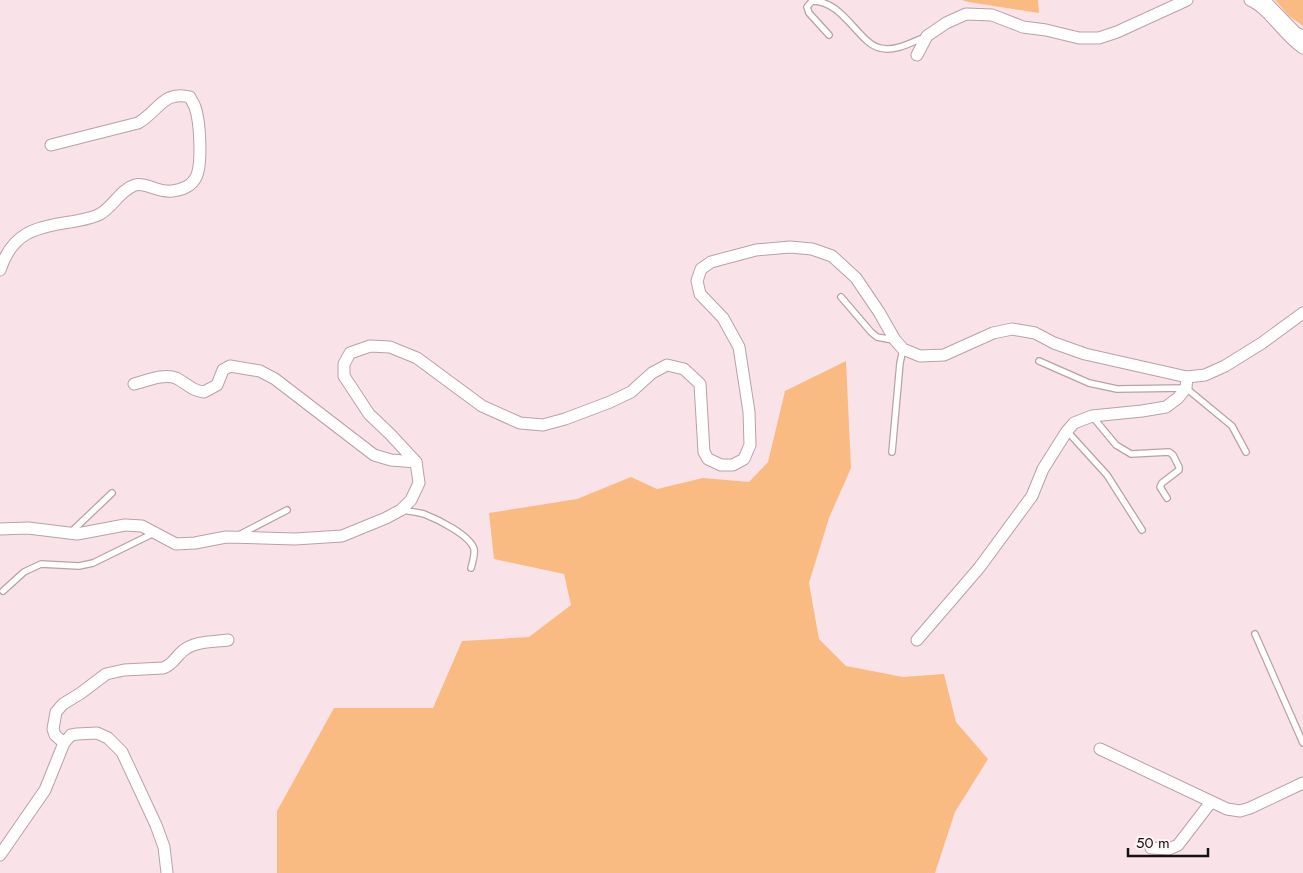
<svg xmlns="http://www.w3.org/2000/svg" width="1303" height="873" viewBox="0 0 1303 873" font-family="Jost,sans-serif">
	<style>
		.green { fill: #fabb83 }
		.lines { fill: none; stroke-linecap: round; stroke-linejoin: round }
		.service-casing { stroke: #b7a2a7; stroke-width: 8 }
		.minor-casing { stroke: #b7a2a7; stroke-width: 13 }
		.service { stroke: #fff; stroke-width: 5.5 }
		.minor { stroke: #fff; stroke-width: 11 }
	</style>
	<rect width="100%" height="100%" fill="#fae3e8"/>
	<!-- green -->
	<g class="green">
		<path d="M962,0H1038L1039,13L968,2Z"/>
		<path d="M1275,0H1303V26L1289,16Z"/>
		<path d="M846,361L851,468L829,518L809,583L819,639L846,666L903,677L944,674L956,722L988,759L955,812L935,873H277V811L334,708H433L462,641L529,637L571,605L564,574L494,559L489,513L577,499L631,477L657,489L703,478L749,482L768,462L785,391Z"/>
	</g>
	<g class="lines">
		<!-- service casing -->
		<g class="service-casing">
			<g id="service">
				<path d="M829,35L809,13L807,7L812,1C843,0 859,44 880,48C895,52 912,42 925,37"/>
				<path d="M841,297L871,332L877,337L893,340"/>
				<path d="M1039,361L1089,383L1117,389L1186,388L1232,426L1246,452"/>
				<path d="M1092,416L1116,445L1131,454L1169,452L1173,455L1179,467V470L1162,483L1160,487L1167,498"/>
				<path d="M1067,431L1107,475L1142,530"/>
				<path d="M892,452L900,363L903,349"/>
				<path d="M401,510C408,511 416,512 424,514C437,519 470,535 474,549C475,555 473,561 471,568"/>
				<path d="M70,533L112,493"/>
				<path d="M239,535L287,510"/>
				<path d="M3,591L24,572L41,564L79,566L93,563L154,533"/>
				<path d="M1255,634L1303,743"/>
			</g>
		</g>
		<!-- minor casing -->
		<g class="minor-casing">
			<g id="minor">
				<path d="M1250,0C1270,9 1284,36 1303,48"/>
				<path d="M1264,0L1296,33L1303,36"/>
				<path d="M917,55L927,36L946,23L966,14L992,15L1023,27L1046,30L1079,38H1099L1117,32L1187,0"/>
				<path d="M0,270C12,233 35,227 70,222C80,220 91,219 100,214C113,207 120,190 135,185C145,182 159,193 172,191C181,190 190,187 195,179C203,167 200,121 195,107C194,104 191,100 190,97C163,90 159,111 138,123L51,145"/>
				<path d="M134,384C146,381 164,373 176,378C188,384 190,390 204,392L217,385L223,370L230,366L260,371L275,379L374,455L391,460L416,462"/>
				<path d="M0,529L28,528L77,534L125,525L142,526L176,544L195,543L226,537L295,539L342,536L386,518L401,510L411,500L419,483L416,462L390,434L369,414L344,376V364L350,353L370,346L390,347L417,358L482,406L520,423L543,425L565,419L610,402L631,392L652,373L667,365L684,369L700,384L704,452L708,459L721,465H733L744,459L750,445L749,412L739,347L723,318L700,294L697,281L701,269L711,262L756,250L790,247L812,249L832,256L856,278L879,312L895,340L903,349L920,356L944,355L993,333L1012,329L1035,333L1054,343L1085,354L1187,377L1205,375L1225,366L1262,343L1303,313"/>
				<path d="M917,640L979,568L1032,496L1043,469L1067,431L1074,423L1092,416L1142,411L1166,407L1178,398L1186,388L1187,377"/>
				<path d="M64,743L55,735L53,729L56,712L63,704L81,693L106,674L124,670L163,668C173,665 176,656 184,650C195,641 214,642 228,640"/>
				<path d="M1100,749L1227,809L1240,811L1250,808L1303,783"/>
				<path d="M1151,848L1169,849L1178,845L1211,802"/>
				<path d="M0,855L45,790L64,743L71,735L77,734L97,733L108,738L122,752L156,825L164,847L167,873"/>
			</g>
		</g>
		<!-- service -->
		<use href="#service" class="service"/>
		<!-- minor -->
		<use href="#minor" class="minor"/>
	</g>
	<!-- scale -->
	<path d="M1128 848v8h80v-8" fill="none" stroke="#181012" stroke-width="2.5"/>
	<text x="1136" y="848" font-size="15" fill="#181012" stroke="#fef4f6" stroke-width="4" paint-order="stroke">50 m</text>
</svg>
